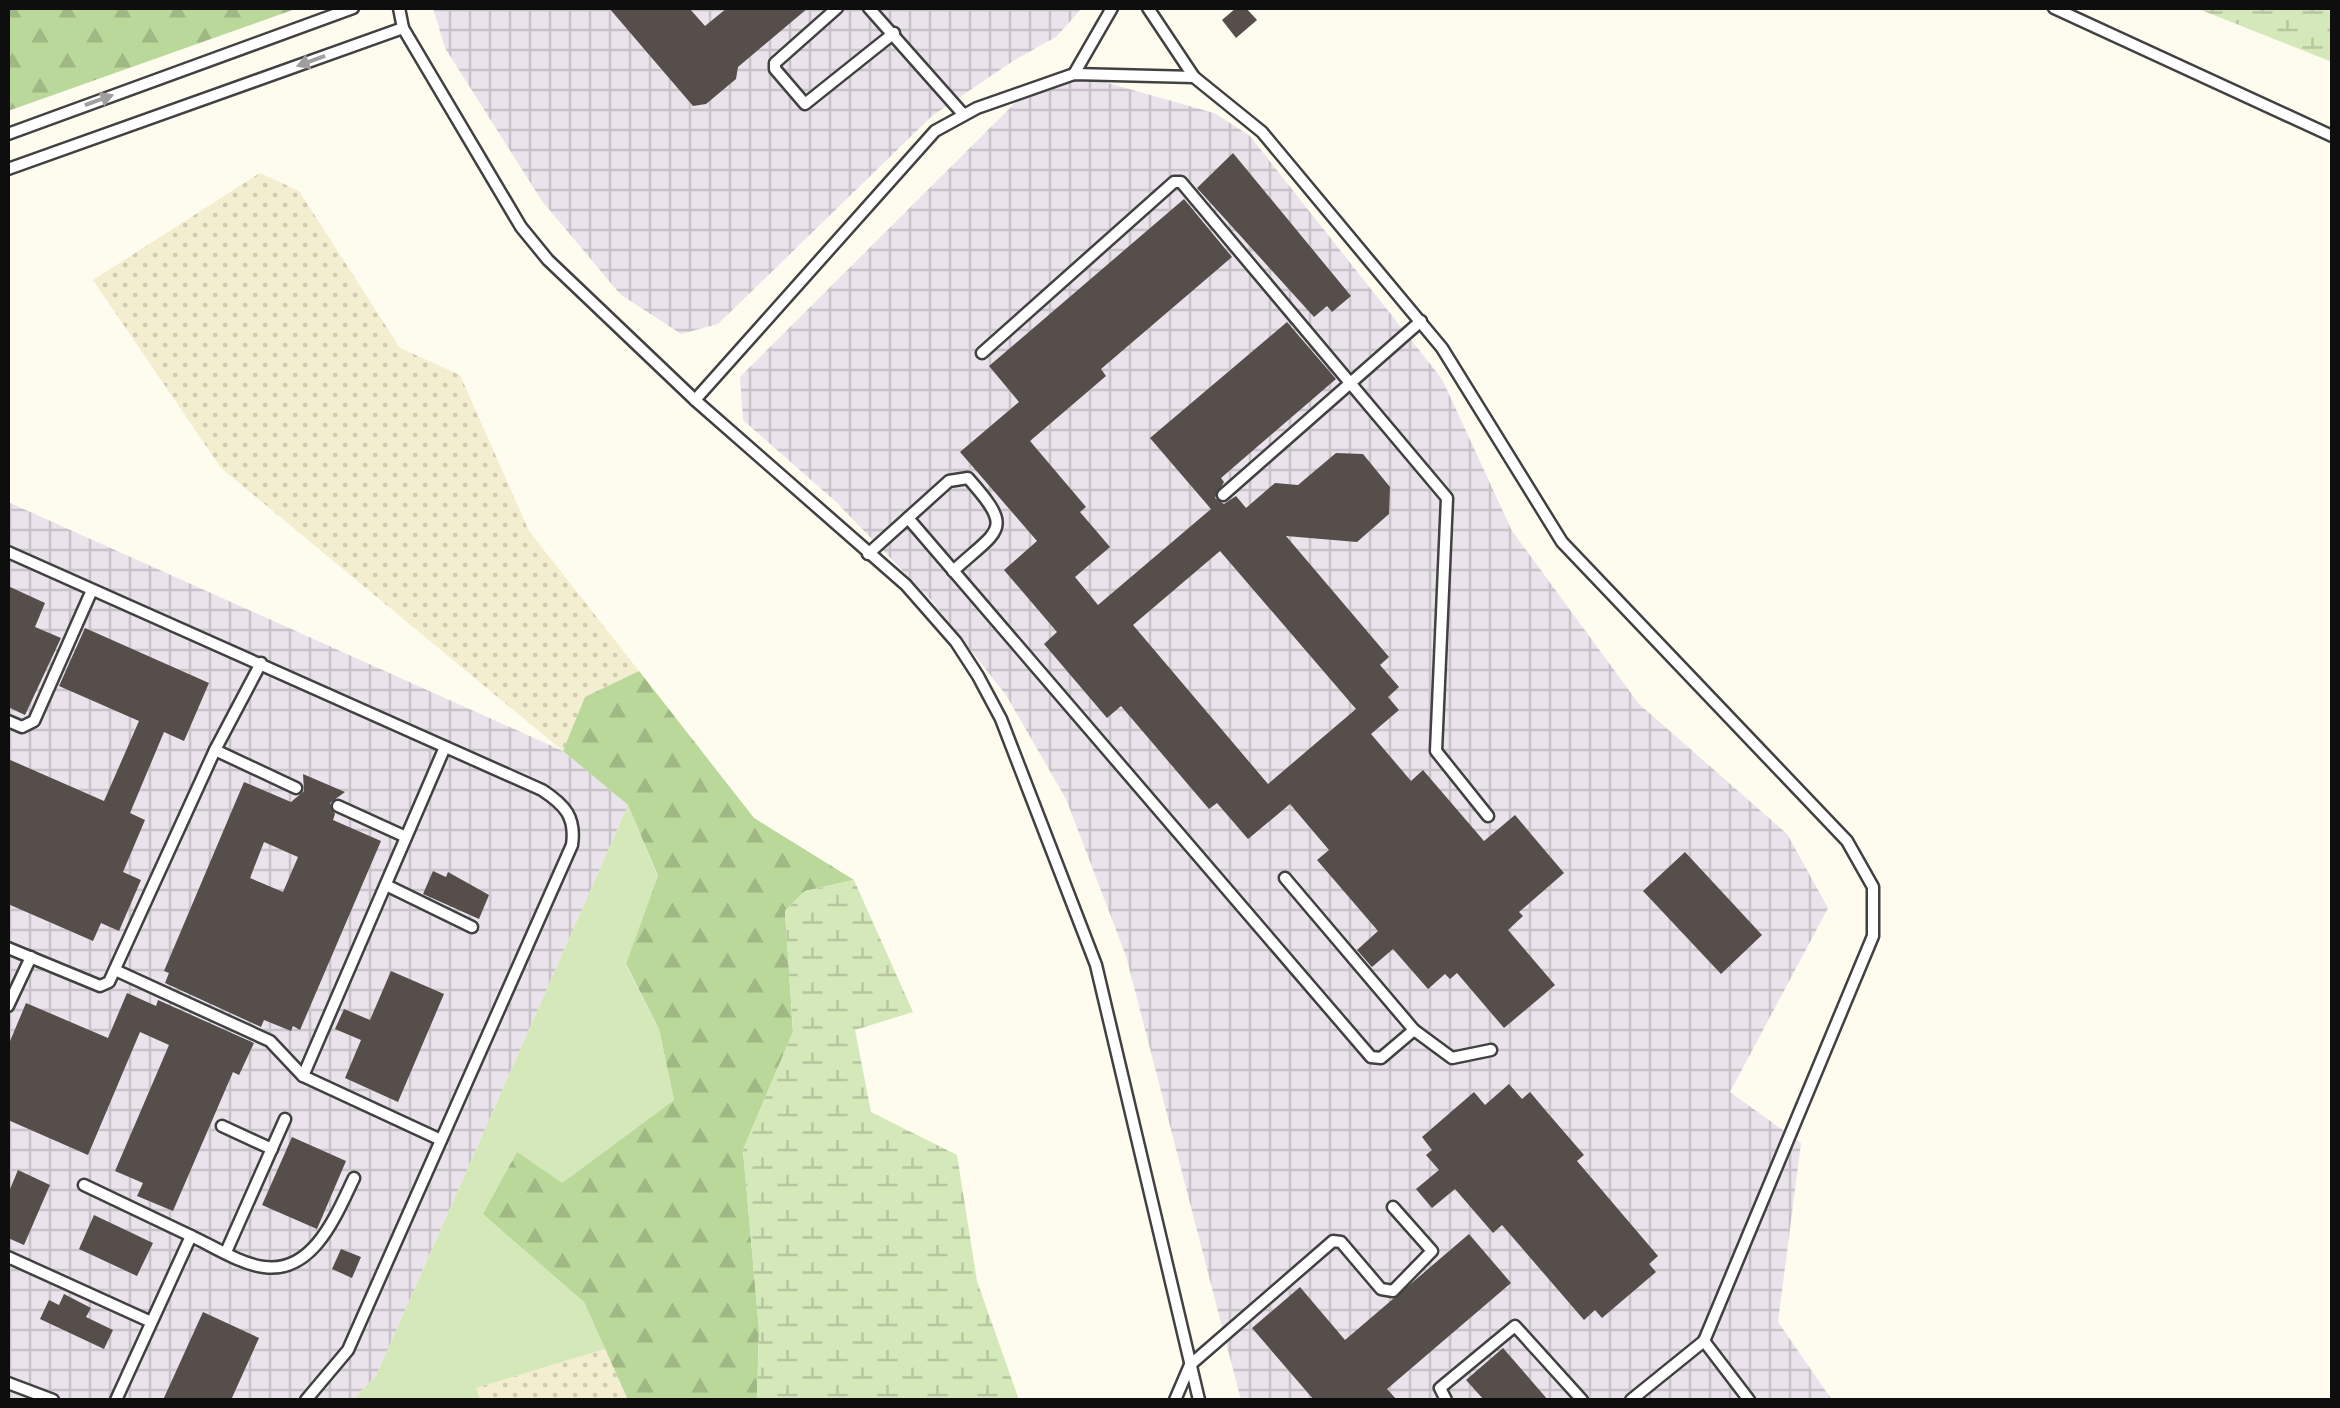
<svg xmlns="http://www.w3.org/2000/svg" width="2340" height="1408" viewBox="0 0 2340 1408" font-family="'Source Serif 4',serif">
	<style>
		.industrial { fill: url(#industrial-grid) }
		.farmland { fill: url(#farmland-dots) }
		.grass { fill: #d5e8ba }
		.forest { fill: url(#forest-firs) }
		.wetland { fill: url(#wetland-marsh) }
		.building { fill: #564e4b; fill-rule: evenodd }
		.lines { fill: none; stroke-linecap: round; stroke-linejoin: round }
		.service-casing { stroke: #414141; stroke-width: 15 }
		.service { stroke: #fff; stroke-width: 10 }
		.oneway { fill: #9f9f9f }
	</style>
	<defs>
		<pattern id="industrial-grid" width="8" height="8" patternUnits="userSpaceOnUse" patternTransform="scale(2.5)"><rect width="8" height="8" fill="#ebe3ec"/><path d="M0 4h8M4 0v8" fill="none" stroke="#c8c2c9"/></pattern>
		<pattern id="farmland-dots" width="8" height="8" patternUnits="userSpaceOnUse" patternTransform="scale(2.5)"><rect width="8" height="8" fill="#f4eed0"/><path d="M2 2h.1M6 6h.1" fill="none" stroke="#d0cbb1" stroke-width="1.8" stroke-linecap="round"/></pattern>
		<pattern id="forest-firs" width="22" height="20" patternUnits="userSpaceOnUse" patternTransform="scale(2.5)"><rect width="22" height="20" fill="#bad89a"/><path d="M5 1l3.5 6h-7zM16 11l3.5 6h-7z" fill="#9fb884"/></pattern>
		<pattern id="wetland-marsh" width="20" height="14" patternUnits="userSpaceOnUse" patternTransform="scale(2.5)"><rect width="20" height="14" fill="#d5e8ba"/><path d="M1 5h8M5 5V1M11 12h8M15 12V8" fill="none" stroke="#b6c69f"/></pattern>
	</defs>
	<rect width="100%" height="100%" fill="#fefbef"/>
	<!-- industrial -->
	<g class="industrial">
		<path d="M433,8H1082L1056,37L1013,61L932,116L718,324L681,334L620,294L542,201L445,48Z"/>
		<path d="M1083,76L1214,113L1249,135L1442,379L1512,531L1639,704L1787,834L1828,908L1730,1092L1801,1143L1778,1322L1832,1400H1241L1126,956L1066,799L1006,695L931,600L836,502L743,420L740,377L1027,91Z"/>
		<path d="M8,502L563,751L628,805L376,1376L352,1400H8Z"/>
	</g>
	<!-- farmland -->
	<g class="farmland">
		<path d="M260,173L299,191L400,348L460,375L529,531L639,671L586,697L563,751L221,468L93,280Z"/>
		<path d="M605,1349L628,1400H480L475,1388Z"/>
	</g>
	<!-- grass -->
	<path class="grass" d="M628,805L658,877L626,965L659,1029L674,1100L562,1183L484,1214L584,1302L605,1349L476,1388L480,1400H352L376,1376Z"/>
	<!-- forest -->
	<g class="forest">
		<path d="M8,8H298L8,111Z"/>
		<path d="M639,671L754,818L854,880L805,891L785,911L793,1032L743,1150L759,1329L757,1400H628L584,1302L483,1214L517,1152L562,1183L674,1100L659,1029L626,964L658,876L628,805L563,751L585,697Z"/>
	</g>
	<!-- wetland -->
	<g class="wetland">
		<path d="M2196,8H2332V62Z"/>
		<path d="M854,880L913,1012L855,1030L871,1112L957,1155L977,1281L1019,1400H757L759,1329L743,1150L793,1032L785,911L805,891Z"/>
	</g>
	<!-- building -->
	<g class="building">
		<path d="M609,8H689L705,26L727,8H808L738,67L736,79L706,104L693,106Z"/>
		<path d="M1236,8H1246L1257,20L1236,38L1222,20Z"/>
		<path d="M1233,153L1351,296L1332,312L1327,306L1314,317L1197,188Z"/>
		<path d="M1184,199L1232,257L1101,369L1106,376L1030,441L1086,507L1080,512L1110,547L1075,577L1098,605L1211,509L1150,438L1287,322L1336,379L1221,478L1224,482L1215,498L1224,504L1236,496L1246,508L1275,483L1298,485L1336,453L1363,454L1390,487L1389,514L1357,542L1286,536L1389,657L1380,665L1399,687L1388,697L1399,710L1371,734L1411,781L1423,770L1484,841L1515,815L1564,873L1519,912L1523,916L1508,930L1555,985L1504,1028L1457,973L1450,979L1445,974L1428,989L1393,949L1372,967L1357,950L1378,931L1317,860L1329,850L1290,804L1248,839L1217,803L1209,809L1121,706L1107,718L1044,644L1057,632L1004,570L1037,541L960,452L1019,402L989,366ZM1220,551L1356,709L1268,784L1133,625Z"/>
		<path d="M8,586L45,603L35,627L61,638L25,715L8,707Z"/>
		<path d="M85,628L209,683L184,741L164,732L130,813L145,820L123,872L141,880L119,931L101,923L93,941L8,904V759L104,801L139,721L59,686Z"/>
		<path d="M303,774L345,792L330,803L335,814L333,820L381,841L300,1030L293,1026L291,1031L264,1020L261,1027L165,983L169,973L164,971L244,782L291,802L304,791ZM264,842L298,857L283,892L250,878Z"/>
		<path d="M1685,852L1762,935L1721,974L1643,891Z"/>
		<path d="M433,871L446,877L448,872L489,895L479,919L423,894Z"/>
		<path d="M391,971L444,994L398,1102L345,1078L361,1040L335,1029L344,1009L370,1020Z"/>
		<path d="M127,993L156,1006L158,1000L254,1043L239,1075L233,1072L173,1211L137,1196L143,1183L115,1171L169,1045L140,1032L88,1155L8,1120V1046L26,1003L108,1038Z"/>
		<path d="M1509,1084L1522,1099L1530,1092L1546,1111L1584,1155L1577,1161L1658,1256L1649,1264L1656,1272L1602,1318L1595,1310L1584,1320L1502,1225L1493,1233L1455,1189L1432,1208L1416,1189L1439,1170L1426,1155L1432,1150L1422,1137L1474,1092L1485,1105Z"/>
		<path d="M292,1137L346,1161L317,1229L262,1205Z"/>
		<path d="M18,1170L50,1185L24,1245L8,1238V1194Z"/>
		<path d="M94,1215L153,1243L137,1276L79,1249Z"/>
		<path d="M1469,1234L1511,1283L1387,1389L1397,1400H1314L1252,1328L1300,1287L1345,1340Z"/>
		<path d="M341,1249L361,1257L352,1278L332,1269Z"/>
		<path d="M64,1294L91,1308L86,1317L113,1330L104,1349L40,1319L49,1300L59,1305Z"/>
		<path d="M203,1312L259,1338L231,1400H163Z"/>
		<path d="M1503,1348L1548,1400H1484L1466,1380Z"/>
	</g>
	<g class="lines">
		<!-- service casing -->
		<g class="service-casing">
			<g id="service">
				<path d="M399,8L403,28L521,227L548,260L695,400L906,585L956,642L978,676L1001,719L1096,965L1199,1400"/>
				<path d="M837,8L775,63V69L805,104L894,33"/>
				<path d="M869,8L963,114"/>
				<path d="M1148,8L1194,77L1262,132L1442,348L1562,542L1847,841L1873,887V936L1704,1341L1749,1400"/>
				<path d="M2054,8L2332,136"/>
				<path d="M1074,74L1112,8"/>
				<path d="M8,134L353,8"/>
				<path d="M8,169L403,28"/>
				<path d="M982,353L1174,182H1181L1447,498L1436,751L1488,816"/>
				<path d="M695,400L935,131L977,108L1074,74L1194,77"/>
				<path d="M1223,495L1421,321"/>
				<path d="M908,518L1371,1057L1381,1058L1414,1030L1452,1058L1491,1050"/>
				<path d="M8,552L542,790C565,805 576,817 572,845L348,1350L306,1400"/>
				<path d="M868,554L949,481L968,478C1015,531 1000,528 953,571"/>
				<path d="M8,721L22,727L34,721L92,590"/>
				<path d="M215,750L296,788"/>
				<path d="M338,806L406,837"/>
				<path d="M1285,878L1414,1030"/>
				<path d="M386,885L472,927"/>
				<path d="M8,948L100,986L109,982L215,750L261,663"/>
				<path d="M115,970L270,1041L303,1076"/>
				<path d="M8,1006L31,957"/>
				<path d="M222,1126L272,1149"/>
				<path d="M441,1140L303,1076L445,747"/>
				<path d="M84,1185L191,1236"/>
				<path d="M226,1252L285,1119"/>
				<path d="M8,1257L149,1321"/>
				<path d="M8,1383L53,1400"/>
				<path d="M116,1400L191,1236C213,1246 240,1264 264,1267C314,1274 337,1213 354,1178"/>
				<path d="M1175,1400L1190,1365L1333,1241L1341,1242L1381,1289L1393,1291L1432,1251L1393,1207"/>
				<path d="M1446,1400L1440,1388L1515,1326L1582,1400"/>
				<path d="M1631,1400L1704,1341"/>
			</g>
		</g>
		<!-- service -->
		<use href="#service" class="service"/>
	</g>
	<!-- one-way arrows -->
	<defs><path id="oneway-solid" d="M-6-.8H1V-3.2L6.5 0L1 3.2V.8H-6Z" transform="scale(2.5)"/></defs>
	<g class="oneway">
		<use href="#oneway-solid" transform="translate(311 61) rotate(160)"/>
		<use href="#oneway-solid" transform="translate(99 100) rotate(-20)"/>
	</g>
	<!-- border -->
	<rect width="2340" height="1408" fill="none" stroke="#0e0e0e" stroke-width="20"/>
</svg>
